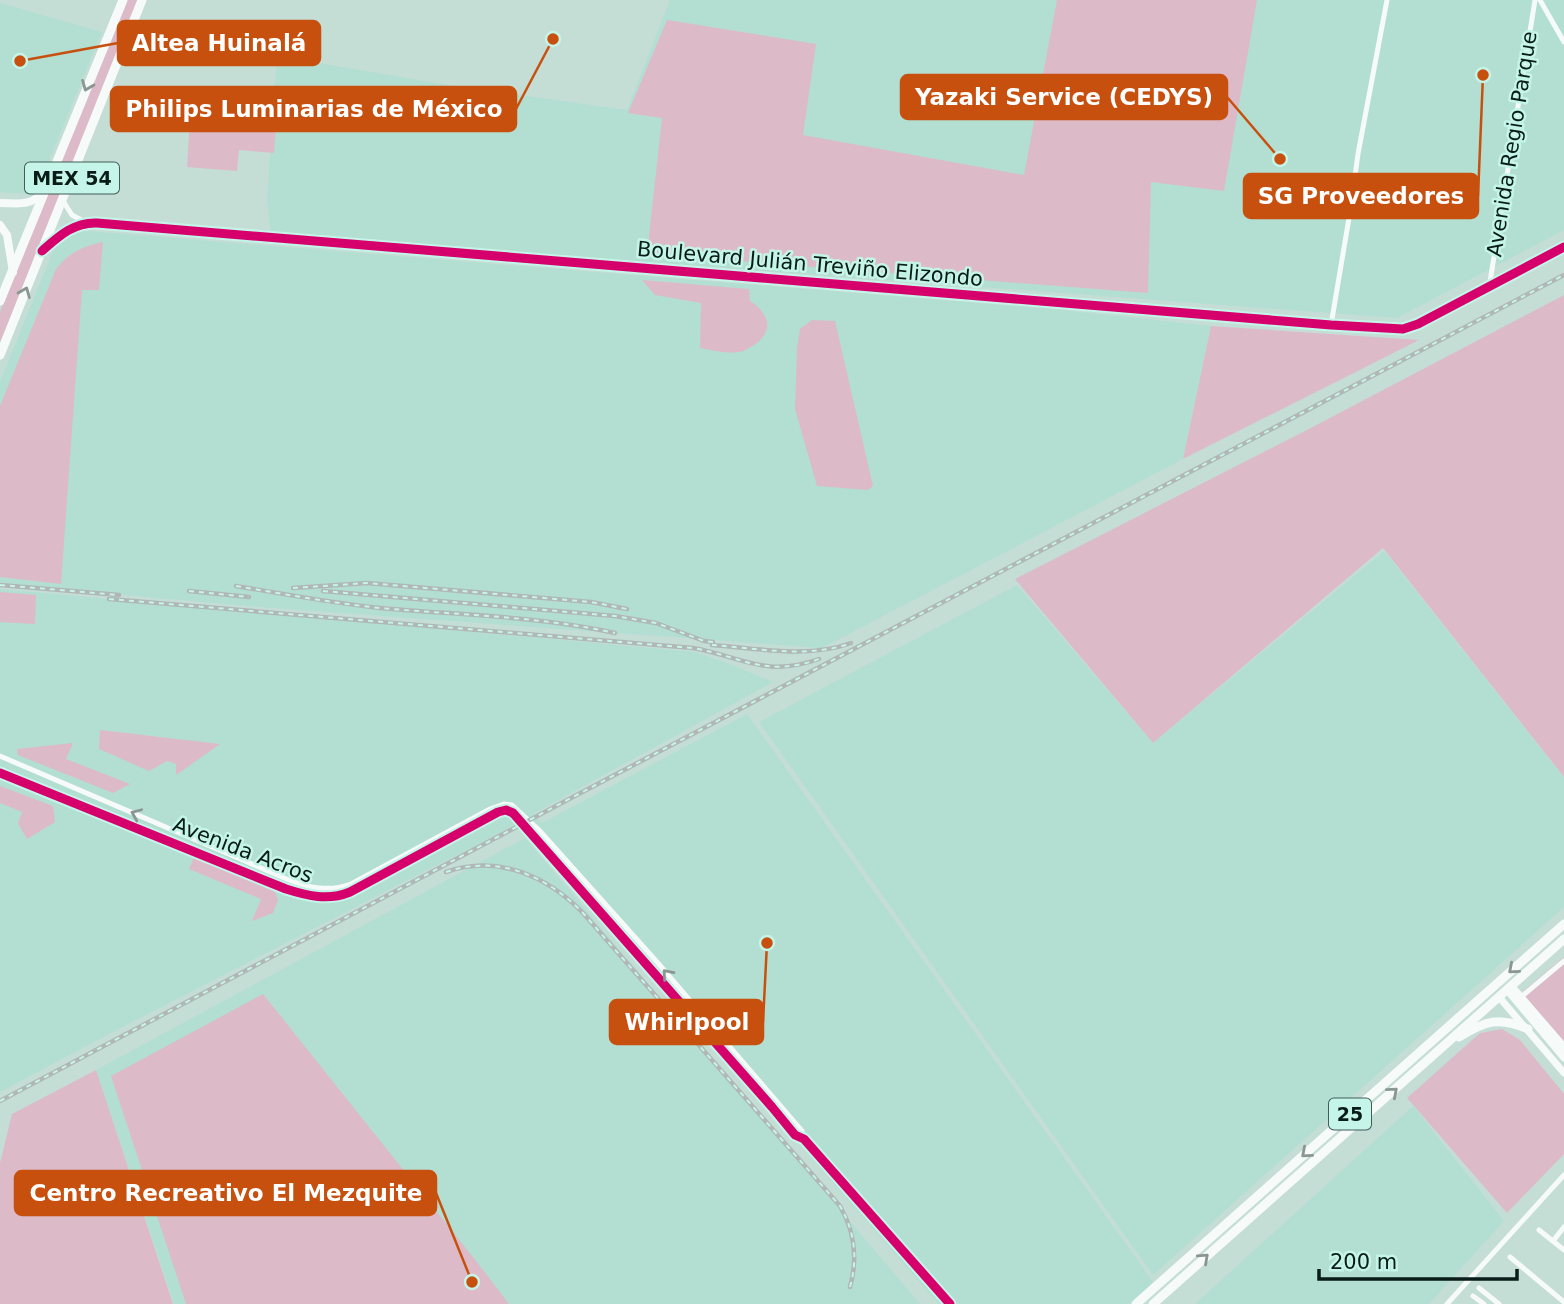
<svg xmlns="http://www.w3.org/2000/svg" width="1564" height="1304" viewBox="0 0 1564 1304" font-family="'DejaVu Sans',sans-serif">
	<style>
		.built { fill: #b3ded2 }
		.green { fill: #ddbac8 }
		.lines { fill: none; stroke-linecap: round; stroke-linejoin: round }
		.minor { stroke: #f6faf9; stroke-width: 5 }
		.tertiary { stroke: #f6faf9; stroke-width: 7 }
		.secondary { stroke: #f6faf9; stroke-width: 8 }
		.primary { stroke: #f6faf9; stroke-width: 9 }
		.trunk { stroke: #f6faf9; stroke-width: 9 }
		.rail-casing { stroke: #b0b7b5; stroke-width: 4.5 }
		.rail { stroke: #c5f5e8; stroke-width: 2; stroke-dasharray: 5; stroke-linecap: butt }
		.cycleway-casing { stroke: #c5f5e8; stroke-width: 13 }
		.cycleway { stroke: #d6006c; stroke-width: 9 }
		.oneway { stroke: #8b9693 }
		.labels { text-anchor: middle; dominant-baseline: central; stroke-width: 5; stroke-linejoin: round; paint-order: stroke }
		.shield { fill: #c5f5e8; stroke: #415d56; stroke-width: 2 }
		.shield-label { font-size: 19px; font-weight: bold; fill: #091c17 }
		.street-label { font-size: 21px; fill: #091c17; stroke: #c5f5e8 }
		.leader { fill: none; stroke: #c7500e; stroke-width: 2.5 }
		.callout-dot { fill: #c7500e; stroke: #c5f5e8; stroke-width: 2.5 }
		.callout { fill: #c7500e; stroke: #c7500e; stroke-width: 2.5 }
		.callout-label { font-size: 23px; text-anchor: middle; font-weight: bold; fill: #fff }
	</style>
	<rect width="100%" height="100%" fill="#c4ded6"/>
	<!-- built -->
	<g class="built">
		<path d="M670,0H1564V230L1397,318L271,234L267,200L277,56L453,86L627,110Z"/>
		<path d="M0,3L102,32L38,187L33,192L29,194L0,192Z"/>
		<path d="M62,229L1053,309L1211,326L1183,459L822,648L259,607L0,584V382Z"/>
		<path d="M1384,551L1564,778V907L1153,1275L759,722L1017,585L1153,743Z"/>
		<path d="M0,589L695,652L724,662L773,682L533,814L542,823L747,714L1153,1282L1129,1304H939L519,823L105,1036L0,1092Z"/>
		<path d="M525,838L920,1304H174L96,1070Z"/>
		<path d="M1413,1106L1504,1221L1429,1304H1195Z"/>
	</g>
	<!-- green -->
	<g class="green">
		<path d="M126,0H138L0,343V312Z"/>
		<path d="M1057,0H1257L1224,191L1151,182L1148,293L647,254L662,118L628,113L667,20L816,44L803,135L1024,175Z"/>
		<path d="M191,103L277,116L274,153L239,150L237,171L187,167Z"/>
		<path d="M103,242L99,290H82L61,584L0,577V406L56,269C70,252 81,247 103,242Z"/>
		<path d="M642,280L749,289L750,301C769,313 775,331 754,345C749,348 745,351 739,352C727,354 712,350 700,348L701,303L655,295Z"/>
		<path d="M1564,295V777L1383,548L1153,743L1015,579L1305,431Z"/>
		<path d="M812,320L835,321L873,486L868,490L817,486L795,409L797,348L800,329Z"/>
		<path d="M1211,326L1419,340L1183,459Z"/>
		<path d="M0,592L36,595L35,624L0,622Z"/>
		<path d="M100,730L220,744L176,775V764L167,761L149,771L99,749Z"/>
		<path d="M73,743L66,759L130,784L113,793L18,755L17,749Z"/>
		<path d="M0,786L53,806L55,822L27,839L18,823L22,812L0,803Z"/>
		<path d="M194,857L275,892L278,900L273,913L252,921L261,899L189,869Z"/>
		<path d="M1564,957V1042L1520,994Z"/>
		<path d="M263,994L476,1261L509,1304H186L111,1076Z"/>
		<path d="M1502,1029L1520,1040L1564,1094V1154L1507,1213L1407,1098L1480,1033Z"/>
		<path d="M96,1070L173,1304H0V1163L12,1114Z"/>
	</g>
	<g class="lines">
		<!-- minor -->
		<g class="minor">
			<path d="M1540,0L1564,42"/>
			<path d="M63,201L72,215L85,222"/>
			<path d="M45,248C61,233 75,222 97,223L1331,325L1403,329L1418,324L1564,247"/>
			<path d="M1489,288L1535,0"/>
			<path d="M1331,325L1350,212L1358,154L1387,0"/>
			<path d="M0,756L289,880C310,888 329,892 351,884L490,809L504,804L512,805L539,830L657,962L802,1131L804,1139"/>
			<path d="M0,773L286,889C308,896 328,901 350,892L498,812L506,810L513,813L772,1107L795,1135L804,1139L950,1304"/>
			<path d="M1521,997L1564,961"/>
			<path d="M1539,1230L1564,1250"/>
			<path d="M1553,1241L1564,1227"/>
			<path d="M1510,1257L1564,1302"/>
			<path d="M1479,1288L1499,1304"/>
			<path d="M1473,1296L1484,1304"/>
			<path d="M1447,1304L1564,1175"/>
		</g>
		<!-- tertiary -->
		<g class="tertiary">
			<path d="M1507,990L1564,1058"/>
			<path d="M1499,997L1564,1073"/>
		</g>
		<!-- secondary -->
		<g class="secondary">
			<path d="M0,203C18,203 30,207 43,192"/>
			<path d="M0,225L7,235L13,272"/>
		</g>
		<!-- primary -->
		<g class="primary">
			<path d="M1511,987L1564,1048"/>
			<path d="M1459,1037C1485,1021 1499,1016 1528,1029"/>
			<path d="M1136,1304L1564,924"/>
			<path d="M1153,1304L1564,939"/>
		</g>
		<!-- trunk -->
		<g class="trunk">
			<path d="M0,301L123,0"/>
			<path d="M0,355L142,0"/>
		</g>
		<!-- rail casing -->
		<g class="rail-casing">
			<g id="rail">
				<path d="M0,585L119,595"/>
				<path d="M236,586C284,594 332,603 380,608C458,615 538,616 615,633"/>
				<path d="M293,588L367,583L591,602L627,609"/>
				<path d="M189,591L249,597"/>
				<path d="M323,591L615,616L656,623L704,641L713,642"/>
				<path d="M109,599L693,648C743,657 765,678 819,659"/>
				<path d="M712,645C756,648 808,659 851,643"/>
				<path d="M446,872C498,854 547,876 583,913L840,1206C855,1232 858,1258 850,1287"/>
				<path d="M0,1101L571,798L1564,275"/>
			</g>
		</g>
		<!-- rail -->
		<use href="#rail" class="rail"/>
		<!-- cycleway casing -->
		<g class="cycleway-casing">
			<g id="cycleway">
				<path d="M42,251C59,236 74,222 97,223L1331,325L1403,329L1418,324L1564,247"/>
				<path d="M0,773L286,889C308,896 328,901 350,892L498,812L506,810L513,813L772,1107L795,1135L804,1139L950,1304"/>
			</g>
		</g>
		<!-- cycleway -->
		<use href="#cycleway" class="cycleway"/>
	</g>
	<!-- one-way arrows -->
	<defs><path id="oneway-chevron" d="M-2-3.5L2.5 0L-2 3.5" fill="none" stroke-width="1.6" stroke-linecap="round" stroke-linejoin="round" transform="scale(1.75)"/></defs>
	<g class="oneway">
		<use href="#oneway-chevron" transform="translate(87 86) rotate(112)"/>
		<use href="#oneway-chevron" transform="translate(25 292) rotate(-68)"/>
		<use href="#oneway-chevron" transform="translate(136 814) rotate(-157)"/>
		<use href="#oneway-chevron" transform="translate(1513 969) rotate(139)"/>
		<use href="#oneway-chevron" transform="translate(667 974) rotate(-131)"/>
		<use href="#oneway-chevron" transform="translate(1393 1092) rotate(-41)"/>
		<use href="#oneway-chevron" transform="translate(1306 1153) rotate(139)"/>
		<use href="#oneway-chevron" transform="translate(1204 1258) rotate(-42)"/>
	</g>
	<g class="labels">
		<!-- shield labels -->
		<g class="shield">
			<rect x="25" y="162.5" width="94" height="31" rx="5"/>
			<rect x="1329" y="1098.5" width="42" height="31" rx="5"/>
		</g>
		<g class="shield-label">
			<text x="72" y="178">MEX 54</text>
			<text x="1350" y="1114">25</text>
		</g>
		<!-- street labels -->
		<g class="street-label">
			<text transform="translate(1512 144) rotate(-81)">Avenida Regio Parque</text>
			<text transform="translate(810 264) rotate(5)">Boulevard Julián Treviño Elizondo</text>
			<text transform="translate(243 850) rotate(21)">Avenida Acros</text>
		</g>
	</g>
	<!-- callouts -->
	<path class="leader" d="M20 61L118 43M1280 159L1227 97M553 39L516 109M1483 75L1478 196M767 943L763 1022M472 1282L436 1193"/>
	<g class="callout-dot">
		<circle cx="20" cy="61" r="7"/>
		<circle cx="1280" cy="159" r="7"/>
		<circle cx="553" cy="39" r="7"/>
		<circle cx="1483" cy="75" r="7"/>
		<circle cx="767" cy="943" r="7"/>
		<circle cx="472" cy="1282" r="7"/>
	</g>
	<g class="callout">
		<rect x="118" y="21" width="202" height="44" rx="7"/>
		<rect x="901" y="75" width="326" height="44" rx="7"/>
		<rect x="111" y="87" width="405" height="44" rx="7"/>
		<rect x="1244" y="174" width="234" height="44" rx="7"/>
		<rect x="610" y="1000" width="153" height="44" rx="7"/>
		<rect x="15" y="1171" width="421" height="44" rx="7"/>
	</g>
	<g class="callout-label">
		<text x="219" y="51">Altea Huinalá</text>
		<text x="1064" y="105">Yazaki Service (CEDYS)</text>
		<text x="314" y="117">Philips Luminarias de México</text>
		<text x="1361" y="204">SG Proveedores</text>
		<text x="687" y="1030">Whirlpool</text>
		<text x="226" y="1201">Centro Recreativo El Mezquite</text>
	</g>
	<!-- scale -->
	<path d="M1319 1269v10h198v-10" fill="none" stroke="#091c17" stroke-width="3.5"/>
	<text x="1330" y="1269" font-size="21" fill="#091c17" stroke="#c5f5e8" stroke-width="5" paint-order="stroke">200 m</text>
</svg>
